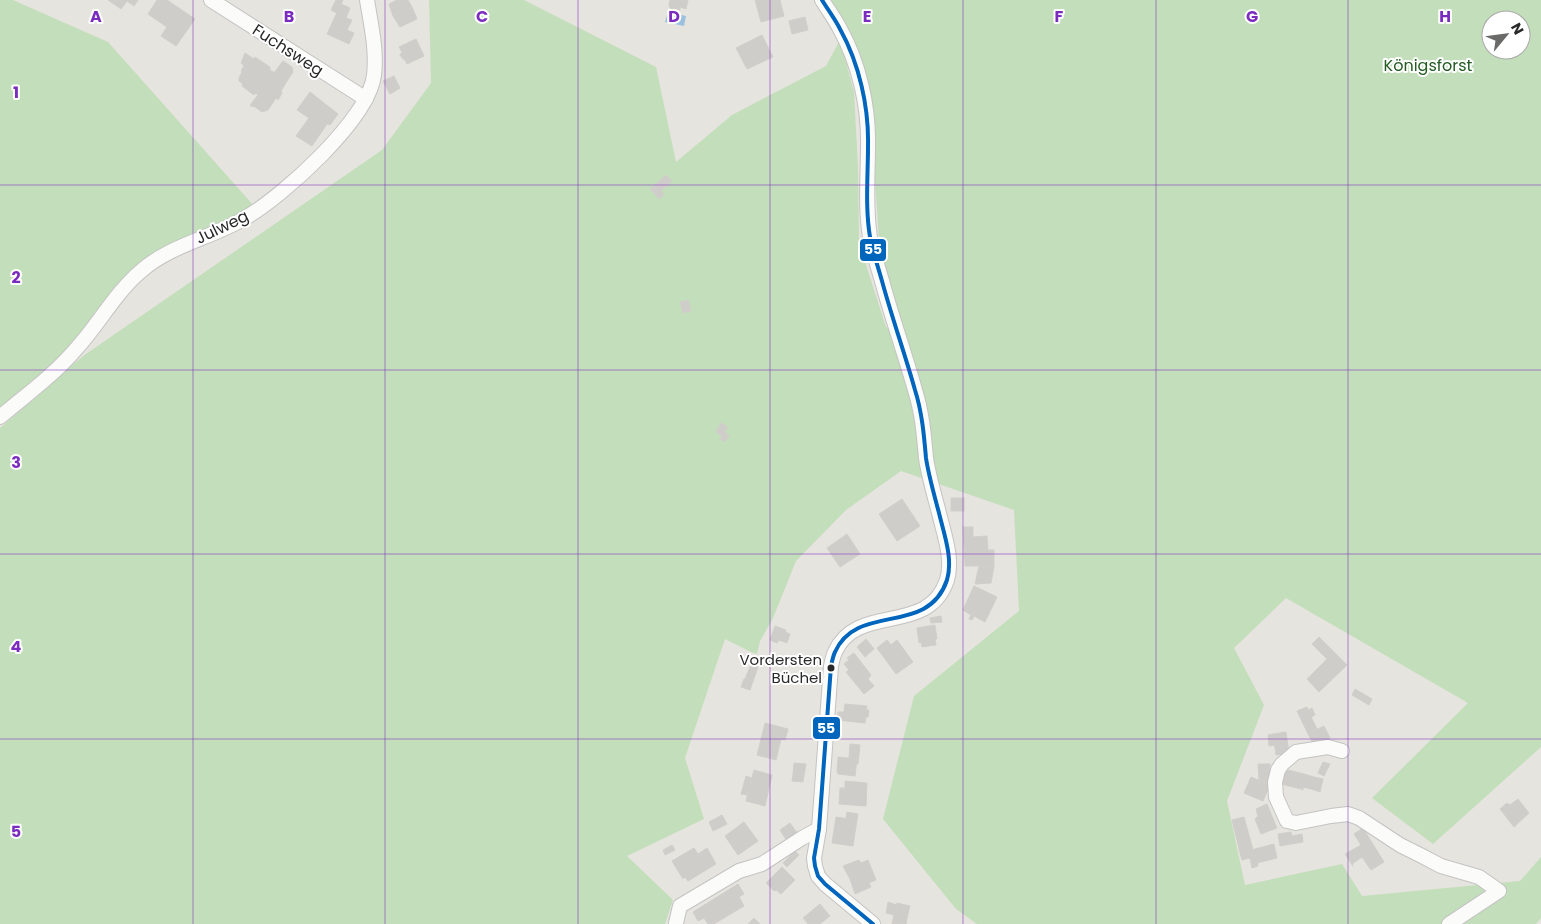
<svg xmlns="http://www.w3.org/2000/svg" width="1541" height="924" viewBox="0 0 1541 924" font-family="Poppins,sans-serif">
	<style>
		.green { fill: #c3deba; fill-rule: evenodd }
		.water { fill: #9ac1df }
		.building { fill: #cfcdc9; stroke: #d1cfca }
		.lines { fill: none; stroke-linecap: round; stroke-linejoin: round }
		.minor-casing { stroke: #c4c3c3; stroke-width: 16 }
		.minor { stroke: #fbfbfa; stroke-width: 14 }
		.bus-1-casing { stroke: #fff; stroke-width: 8 }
		.bus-1 { stroke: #0065bd; stroke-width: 4 }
		.grid { fill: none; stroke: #7b2cbf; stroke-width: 1; stroke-opacity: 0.55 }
		.bus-dot { fill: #282828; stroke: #fff; stroke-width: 2 }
		.labels { text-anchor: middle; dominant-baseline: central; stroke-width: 4; stroke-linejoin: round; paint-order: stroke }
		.bus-label { font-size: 15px; fill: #282828; stroke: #fff; text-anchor: end }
		.street-label { font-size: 16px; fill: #282828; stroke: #fff }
		.park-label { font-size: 16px; fill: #235b21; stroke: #fff }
		.grid-label { font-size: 16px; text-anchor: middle; font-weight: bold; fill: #7b2cbf; stroke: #fff; stroke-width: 4; stroke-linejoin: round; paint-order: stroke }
		.line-badge { stroke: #fff; stroke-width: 2 }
		.badge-label { font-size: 14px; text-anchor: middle; font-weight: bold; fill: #fff }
	</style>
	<rect width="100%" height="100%" fill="#e6e4de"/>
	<!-- green -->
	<g class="green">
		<path d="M0,0H13L108,42L254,206L216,225L172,245L57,362L0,409Z"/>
		<path d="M429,0H524L656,67L676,162L732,115L826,66L840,40L854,92L858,167L859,243L886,327L905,344L879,241L875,179L873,114L854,40L828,0H1541V747L1433,844L1372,798L1468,703L1286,598L1234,648L1264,705L1227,801L1245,885L1342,864L1362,896L1520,881L1541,857V918L1536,924H977L956,909L883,819L914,696L1019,611L1014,510L901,471L846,510L796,561L773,618L760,641L757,654L751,652L725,639L685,758L704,819L627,856L673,900L665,924H0V428L83,356L382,150L431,83ZM1491,20H1521V50H1491Z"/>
	</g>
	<!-- water -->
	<path class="water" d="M668,12L686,16L684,26L665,22Z"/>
	<!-- building -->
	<g class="building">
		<path d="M108,0H138L134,6L127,1L121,9Z"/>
		<path d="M157,0H167L195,19L176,46L161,36L167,27L148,14Z"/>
		<path d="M336,0H343L337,13L331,10Z"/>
		<path d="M397,0H408L412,7L393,16L389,4Z"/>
		<path d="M670,0H688L686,9L680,7V10L670,8L669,5Z"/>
		<path d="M755,0H780L784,16L761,22Z"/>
		<path d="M341,4L350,8L346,18L352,20L347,30L354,33L349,44L327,34Z"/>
		<path d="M412,7L417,19L400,27L393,16Z"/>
		<path d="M805,17L808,30L792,34L789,21Z"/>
		<path d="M762,35L773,57L747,69L736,48Z"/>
		<path d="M416,39L424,56L407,64L405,60L403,59L400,55L402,52L399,47Z"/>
		<path d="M245,53L254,59L255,57L270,67V70L287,81L281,91L282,93L278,100L276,98L268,110L262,112L254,106L253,107L250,105L258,95L255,93L254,95L242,86L243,84L239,81V78L242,72L241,71L244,66L241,63Z"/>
		<path d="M283,61L292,67L293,72L287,81L274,73Z"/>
		<path d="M394,76L400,88L390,94L383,81Z"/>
		<path d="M310,92L338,114L330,125L327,124L312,146L296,136L309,118L297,110Z"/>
		<path d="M666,175L672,181L661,191L664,195L659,199L650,189Z"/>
		<path d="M688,300L691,311L683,313L680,302Z"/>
		<path d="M721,423L728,427L724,432L729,435L725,442L720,439L722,436L716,432Z"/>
		<rect x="951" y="498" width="13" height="13"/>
		<path d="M902,499L920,526L897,541L879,514Z"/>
		<path d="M963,527H973V537L987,536L988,550H994V566H965Z"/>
		<path d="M847,534L860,554L840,567L827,548Z"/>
		<path d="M979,566H994L991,583L975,584Z"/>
		<path d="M974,586L997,597L985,622L974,616L972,620L969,619L971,615L963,610Z"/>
		<path d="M941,616L942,622L931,623L930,618Z"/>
		<path d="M935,625L937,639H935L936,645L922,647L921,642L919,643L917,628Z"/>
		<path d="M775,626L786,630L785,632L790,634L787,643L779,640L777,643L770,640Z"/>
		<path d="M1319,637L1334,652L1327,659L1312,644Z"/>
		<path d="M866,639L874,649L865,657L857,647Z"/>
		<path d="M887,640L891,645L897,640L913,662L896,674L877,648Z"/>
		<path d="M1334,652L1347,665L1319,692L1307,679Z"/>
		<path d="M854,653L871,675L868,679L874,686L864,694L846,672L849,670L844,664L849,660L847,658Z"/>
		<path d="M752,662L759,664L750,690L741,687L744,679H745Z"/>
		<path d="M1355,689L1372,699L1369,705L1352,695Z"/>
		<path d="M845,704L867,706L866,710H869L868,717H866L865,723L837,720L838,712H844Z"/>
		<path d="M1307,707L1308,710L1312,708L1315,715L1311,717L1317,729L1308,734L1297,711Z"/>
		<path d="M765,723L788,729L785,740L781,739L776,760L757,755Z"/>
		<path d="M1324,726L1330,738L1323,742L1321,739L1313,743L1308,734Z"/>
		<path d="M1286,732L1289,753L1276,755L1273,734Z"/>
		<path d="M1273,734L1275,745L1269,746L1268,735Z"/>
		<path d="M850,744L860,745L858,764H856L857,759L849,758Z"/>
		<path d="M838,757L857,759L855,776L838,774L837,772Z"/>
		<path d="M1323,762L1330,764L1324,776L1318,773Z"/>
		<path d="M794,763L806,764L804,775L793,774Z"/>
		<path d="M1258,764H1270V785L1259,780Z"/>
		<path d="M1284,769L1304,774L1301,789L1281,784Z"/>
		<path d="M754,770L772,775L765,806L746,801Z"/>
		<path d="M793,774L804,775L803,782L792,781Z"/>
		<path d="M1304,774L1314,777L1311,789L1303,787V790L1301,789Z"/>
		<path d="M746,776L752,778L747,795L741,794Z"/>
		<path d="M1251,777L1270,785L1263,801L1244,793Z"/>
		<path d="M1314,777L1323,779L1320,792L1311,789Z"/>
		<path d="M845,781L867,783L866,806L839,804L840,788H845Z"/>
		<path d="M1518,799L1529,813L1514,827L1500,809L1507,803L1510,805Z"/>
		<path d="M1267,804L1277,828L1261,834L1255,819L1258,816L1256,809Z"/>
		<path d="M847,812L858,814L857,820L846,818Z"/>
		<path d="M722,815L727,824L713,831L709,822Z"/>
		<path d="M836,817L857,820L853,846L832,843Z"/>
		<path d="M1244,817L1253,850L1240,853L1232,820Z"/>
		<path d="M744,822L758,841L738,855L725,836Z"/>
		<path d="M790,823L797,833L787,841L780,830Z"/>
		<path d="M1363,828L1384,862L1371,870L1362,857L1352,864L1353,866L1345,854L1361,845L1354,834Z"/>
		<path d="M1291,832L1292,836L1302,834L1303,842L1280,846L1278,834Z"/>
		<path d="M1274,844L1277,858L1257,863L1258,866L1252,868L1250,858L1242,860L1240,853Z"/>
		<path d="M672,845L675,850L665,855L663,850Z"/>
		<path d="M694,848L698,854L707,848L716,864L688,881L685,877L683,879L672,861Z"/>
		<path d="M795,851L799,855L787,867L783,863Z"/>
		<path d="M859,860L861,863L868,860L872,870L850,879L843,866Z"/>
		<path d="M782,867L795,880L781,894L776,890L774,891L766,883Z"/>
		<path d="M872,870L876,880L869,883L871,887L855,894L850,879Z"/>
		<path d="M738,884L744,894L739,897L744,906L714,924H708L704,918L698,921L693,912Z"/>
		<path d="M888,902L897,905L896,911L908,914L906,924H892L894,915L886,913Z"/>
		<path d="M897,903L910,906L908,914L896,911Z"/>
		<path d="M820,904L830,916L820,924H808L803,918Z"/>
		<path d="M754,918L760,924H748Z"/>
	</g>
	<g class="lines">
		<!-- minor casing -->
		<g class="minor-casing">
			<g id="minor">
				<path d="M211,0L366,99"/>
				<path d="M822,0C828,10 835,19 840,29C859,63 869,107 868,146C868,176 865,207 870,237C873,252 878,267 882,281C892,318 905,354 915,390C922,412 924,435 926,458C929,478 935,497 940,517C945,537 953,560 947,580C928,637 857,602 835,652C833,656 832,662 831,666L819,829L814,858L815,866L818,876L825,884L873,924"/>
				<path d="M0,417C26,395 54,375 76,349C99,324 115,293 141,271C170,245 212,238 245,218C283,196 369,119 374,75C377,50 371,25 367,0"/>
				<path d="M1342,751L1328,747L1296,752L1282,764L1278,770L1275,782L1276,797L1287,821L1296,823L1331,816L1348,814L1359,818L1400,845L1422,856L1441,866L1479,877L1499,891L1449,924"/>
				<path d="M676,923L680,906L739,871L762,864L802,838L819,829"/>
			</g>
		</g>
		<!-- minor -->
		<use href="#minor" class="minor"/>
		<!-- bus-1 casing -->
		<g class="bus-1-casing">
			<path id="bus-1" d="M822,0C828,10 835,19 840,29C859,63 869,107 868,146C868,176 865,207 870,237C873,252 878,267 882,281C892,318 905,354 915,390C922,412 924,435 926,458C929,478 935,497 940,517C945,537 953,560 947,580C928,637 857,602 835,652C833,656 832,662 831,666L819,829L814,858L815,866L818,876L825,884L873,924"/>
		</g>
		<!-- bus-1 -->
		<use href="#bus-1" class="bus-1"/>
	</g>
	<!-- grid -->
	<path class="grid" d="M193,0V924M385,0V924M578,0V924M770,0V924M963,0V924M1156,0V924M1348,0V924M0,185H1541M0,370H1541M0,554H1541M0,739H1541"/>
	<!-- markers -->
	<circle class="bus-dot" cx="831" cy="668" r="4.5"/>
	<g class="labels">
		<!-- bus labels -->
		<g class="bus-label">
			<text x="822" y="659">Vordersten<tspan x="822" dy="18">Büchel</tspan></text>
		</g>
		<!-- street labels -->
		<g class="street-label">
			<text transform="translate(288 50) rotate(33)">Fuchsweg</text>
			<text transform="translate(222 227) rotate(-26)">Julweg</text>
		</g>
		<!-- park labels -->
		<g class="park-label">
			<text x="1428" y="65">Königsforst</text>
		</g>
	</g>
	<g class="grid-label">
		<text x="96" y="22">A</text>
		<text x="289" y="22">B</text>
		<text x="482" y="22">C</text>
		<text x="674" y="22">D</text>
		<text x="867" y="22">E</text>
		<text x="1059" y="22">F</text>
		<text x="1252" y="22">G</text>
		<text x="1445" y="22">H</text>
		<text x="16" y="98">1</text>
		<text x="16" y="283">2</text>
		<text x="16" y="468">3</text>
		<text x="16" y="652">4</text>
		<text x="16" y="837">5</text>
	</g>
	<g class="line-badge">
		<rect x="859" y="238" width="28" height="24" rx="5" fill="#0065bd"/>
		<rect x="812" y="716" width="29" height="24" rx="5" fill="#0065bd"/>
	</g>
	<g class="badge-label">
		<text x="873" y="254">55</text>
		<text x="826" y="733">55</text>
	</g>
	<!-- north arrow -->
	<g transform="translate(1506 35) rotate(61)"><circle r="24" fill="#ffffff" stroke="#a9a9a9"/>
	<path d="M0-4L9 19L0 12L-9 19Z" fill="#6a6a68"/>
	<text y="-8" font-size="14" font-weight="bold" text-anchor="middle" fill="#282828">N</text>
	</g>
</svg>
